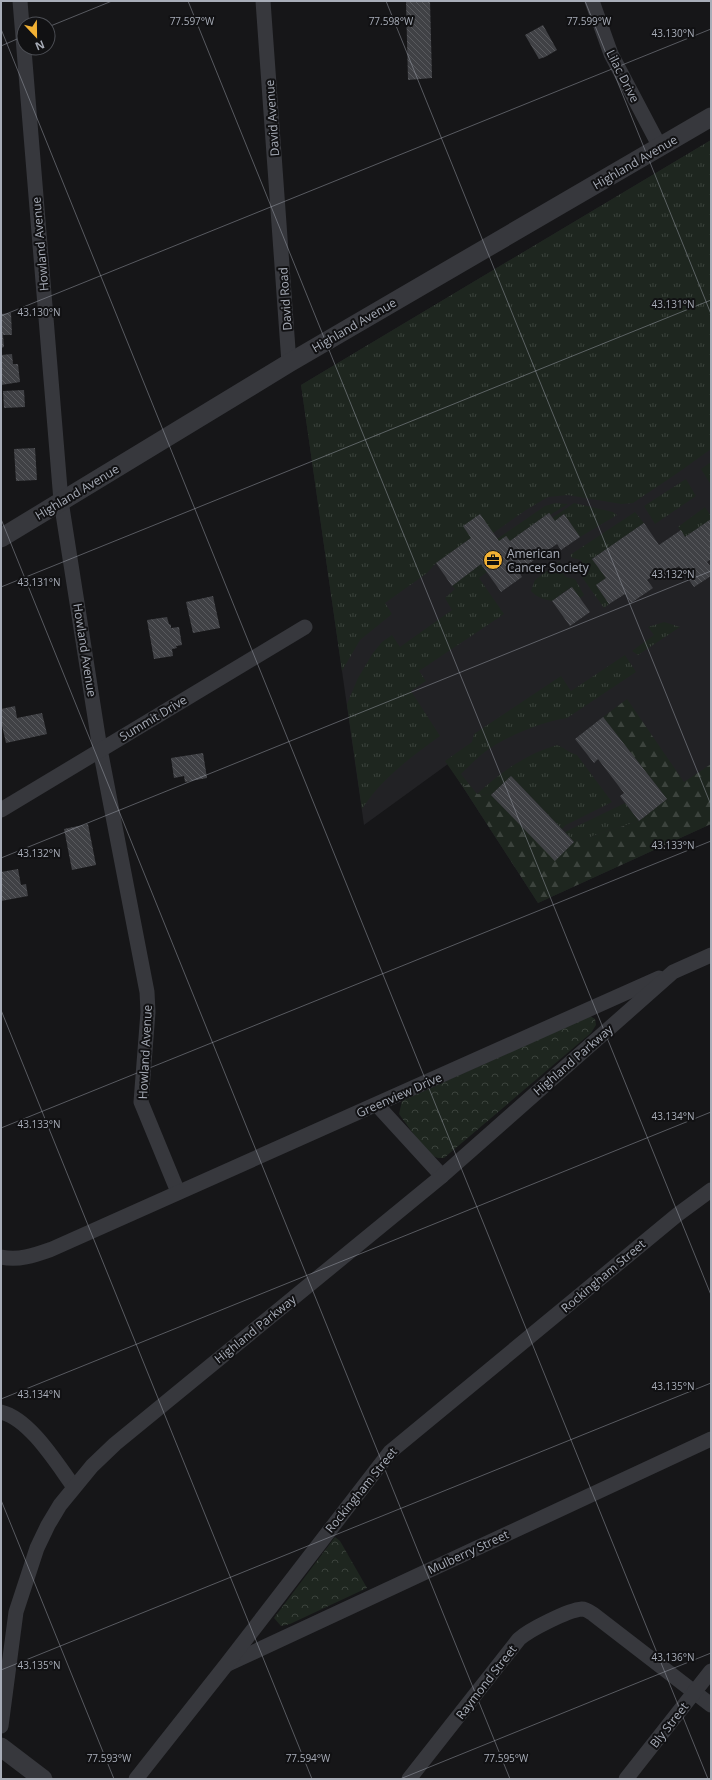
<svg xmlns="http://www.w3.org/2000/svg" width="712" height="1780" viewBox="0 0 712 1780" font-family="'Open Sans',sans-serif">
	<style>
		.built { fill: #222225 }
		.grass { fill: url(#grass-tufts) }
		.forest { fill: url(#forest-firs) }
		.park { fill: url(#park-crowns) }
		.building { fill: url(#building-back-hatch) }
		.lines { fill: none; stroke-linecap: round; stroke-linejoin: round }
		.minor { stroke: #37383d; stroke-width: 15 }
		.tertiary { stroke: #37383d; stroke-width: 19 }
		.ticks { fill: none; stroke: #a8adb8; stroke-width: 1; stroke-opacity: 0.45 }
		.labels { text-anchor: middle; dominant-baseline: central; stroke-width: 4; stroke-linejoin: round; paint-order: stroke }
		.street-label { font-size: 12px; fill: #a8adb8; stroke: #111113 }
		.poi-label { font-size: 12px; fill: #a8adb8; stroke: #111113; text-anchor: start }
		.ticks-label { font-size: 10px; text-anchor: middle; fill: #a8adb8; stroke: #111113; stroke-width: 4; stroke-linejoin: round; paint-order: stroke }
	</style>
	<defs>
		<pattern id="grass-tufts" width="24" height="20" patternUnits="userSpaceOnUse"><rect width="24" height="20" fill="#1e261f"/><path d="M3 7l-1-3M5 7V3M7 7l1-3M15 17l-1-3M17 17v-4M19 17l1-3" fill="none" stroke="#3c433d"/></pattern>
		<pattern id="forest-firs" width="22" height="20" patternUnits="userSpaceOnUse"><rect width="22" height="20" fill="#1e261f"/><path d="M5 1l3.5 6h-7zM16 11l3.5 6h-7z" fill="#3c433d"/></pattern>
		<pattern id="park-crowns" width="20" height="18" patternUnits="userSpaceOnUse"><rect width="20" height="18" fill="#1e261f"/><path d="M2 6a3 3 0 1 1 6 0M12 15a3 3 0 1 1 6 0" fill="none" stroke="#3c433d"/></pattern>
		<pattern id="building-back-hatch" width="6" height="6" patternUnits="userSpaceOnUse"><rect width="6" height="6" fill="#404145"/><path d="M-1 5l2 2M0 0l6 6M5-1l2 2" fill="none" stroke="#595a5e"/></pattern>
	</defs>
	<rect width="100%" height="100%" fill="#161618"/>
	<!-- built -->
	<path class="built" d="M711,140V824L538,903L448,764L364,825L301,385Z"/>
	<!-- grass -->
	<g class="grass">
		<path d="M711,140V449L679,472L633,503L621,504L568,495L548,497L526,510L493,533L471,538L436,563L427,573L385,603L392,614L360,640L342,671L301,385Z"/>
		<path d="M711,462V485L701,469Z"/>
		<path d="M686,479L696,496L655,524L644,506Z"/>
		<path d="M555,503L568,504L550,515L549,513L510,541H499L497,539L545,506Z"/>
		<path d="M574,503L613,512L617,515L580,537L564,514L555,521L552,518Z"/>
		<path d="M705,507L711,516V519L685,537L678,527Z"/>
		<path d="M635,512L644,523L592,559L606,578L596,585L609,604L604,608L582,577C585,570 585,566 581,560L572,558L570,555Z"/>
		<path d="M560,561L561,571L566,577L575,579L584,595L580,598L571,587L552,601C545,600 536,597 531,591L535,580Z"/>
		<path d="M481,564L487,572L479,578L504,614L419,671L426,681L411,691L440,736C411,757 382,778 362,809L347,704L358,678L373,653L382,642L392,635L400,647L452,610L445,598L455,589L452,586Z"/>
		<path d="M664,622L680,627L638,655L632,651L654,635L648,627Z"/>
		<path d="M625,655L636,672L567,718C541,722 507,736 486,751C477,758 469,766 461,774L469,784L463,787L445,761L472,742L474,734L561,676L571,691Z"/>
		<path d="M557,745C565,748 569,753 577,755L612,802L566,825L562,829L511,776L491,795L477,794C501,772 526,754 557,745Z"/>
		<path d="M625,803L639,821L574,842L565,832Z"/>
	</g>
	<!-- forest -->
	<path class="forest" d="M627,699L684,782L711,764V824L538,903L463,787L469,784L477,794L491,795L555,860L574,842L639,821L667,799L603,717Z"/>
	<!-- park -->
	<g class="park">
		<path d="M590,1016L595,1019L596,1025L591,1033L444,1158H438L428,1154L399,1114L402,1101Z"/>
		<path d="M335,1537L340,1541L367,1588L290,1624L281,1626L274,1618L277,1614Z"/>
	</g>
	<!-- building -->
	<g class="building">
		<path d="M406,1H430L432,78L408,80Z"/>
		<path d="M543,25L557,50L545,57L539,59L525,35Z"/>
		<path d="M11,313L12,335H3L4,347L1,348V314Z"/>
		<path d="M12,354L13,364H18L20,382L1,385V355Z"/>
		<path d="M24,390L25,407L4,408L3,391Z"/>
		<path d="M35,448L37,480L16,481L14,449Z"/>
		<path d="M549,513L555,521L564,514L580,537L561,550L557,544L518,571L522,577L501,592L481,564L452,586L436,563L471,538L463,526L480,514L499,541L506,536L510,541Z"/>
		<path d="M711,519V559L707,562L711,567V576L694,587L679,566L665,575L662,570L647,580L653,588L631,603L625,594L609,604L596,585L606,578L592,559L644,523L659,545L681,530L685,537Z"/>
		<path d="M572,587L590,612L570,626L552,601Z"/>
		<path d="M213,596L220,628L193,633L186,602Z"/>
		<path d="M167,617L169,624L171,625V628L179,627L182,645L176,646L177,648L172,649L173,656L154,659L147,620Z"/>
		<path d="M15,706L17,718L42,713L47,734L6,743L1,721V709Z"/>
		<path d="M603,717L667,799L639,821L620,796L624,793L598,759L594,763L575,739Z"/>
		<path d="M203,753L207,778L185,782L184,776L174,778L171,758Z"/>
		<path d="M511,776L574,842L555,861L491,795Z"/>
		<path d="M88,824L96,865L72,870L64,829Z"/>
		<path d="M18,869L21,885L26,884L28,896L1,901V872Z"/>
	</g>
	<g class="lines">
		<!-- minor -->
		<g class="minor">
			<path d="M20,1L61,501L100,749L147,992L148,1012L141,1102L178,1192"/>
			<path d="M263,1L289,363"/>
			<path d="M592,1L611,54L660,147"/>
			<path d="M1,810L305,627"/>
			<path d="M377,1105L442,1176"/>
			<path d="M1,1257C19,1261 35,1255 52,1249L659,978"/>
			<path d="M1,1412C30,1419 57,1464 74,1487"/>
			<path d="M228,1664L711,1439"/>
			<path d="M1,1726L16,1612L37,1548L48,1525L60,1505L92,1466L115,1444L442,1176L673,972L711,955"/>
			<path d="M136,1779L226,1665L390,1452L677,1215L711,1190"/>
			<path d="M409,1779L519,1639C529,1630 568,1610 582,1609C586,1609 590,1612 593,1614L711,1705"/>
			<path d="M626,1779L711,1671"/>
		</g>
		<!-- tertiary -->
		<g class="tertiary">
			<path d="M1,538L289,363L711,117"/>
			<path d="M1,1747L43,1779"/>
		</g>
	</g>
	<!-- ticks -->
	<path class="ticks" d="M188,1L711,1295M386,1L711,805M585,1L711,314M48,27L112,1M1,29L708,1779M1,46L24,36M1,316L711,29M1,519L510,1779M1,587L711,300M1,858L711,571M1,1010L312,1779M1,1128L711,841M1,1399L711,1112M1,1500L114,1779M1,1670L711,1383M400,1779L711,1653"/>
	<!-- icons -->
	<defs>
		<g id="office-disc" transform="scale(1)"><circle r="9.5" fill="#f2b134" stroke="#111113"/><path d="M-6-3h4V-5.5h4V-3h4V5H-6ZM-1-4.5V-3h2v-1.5ZM-6 0V1H6V0Z" fill="#111"/></g>
	</defs>
	<g fill-rule="evenodd">
		<use href="#office-disc" x="493" y="560"/>
	</g>
	<g class="labels">
		<!-- street labels -->
		<g class="street-label">
			<text transform="translate(623 76) rotate(63)">Lilac Drive</text>
			<text transform="translate(272 118) rotate(-94)">David Avenue</text>
			<text transform="translate(635 162) rotate(-30)">Highland Avenue</text>
			<text transform="translate(40 244) rotate(-95)">Howland Avenue</text>
			<text transform="translate(285 299) rotate(-94)">David Road</text>
			<text transform="translate(354 325) rotate(-30)">Highland Avenue</text>
			<text transform="translate(77 492) rotate(-31)">Highland Avenue</text>
			<text transform="translate(85 650) rotate(81)">Howland Avenue</text>
			<text transform="translate(153 718) rotate(-31)">Summit Drive</text>
			<text transform="translate(145 1052) rotate(-87)">Howland Avenue</text>
			<text transform="translate(573 1060) rotate(-41)">Highland Parkway</text>
			<text transform="translate(399 1095) rotate(-24)">Greenview Drive</text>
			<text transform="translate(603 1276) rotate(-40)">Rockingham Street</text>
			<text transform="translate(255 1329) rotate(-39)">Highland Parkway</text>
			<text transform="translate(361 1490) rotate(-51)">Rockingham Street</text>
			<text transform="translate(468 1552) rotate(-25)">Mulberry Street</text>
			<text transform="translate(486 1682) rotate(-52)">Raymond Street</text>
			<text transform="translate(669 1725) rotate(-52)">Bly Street</text>
		</g>
		<!-- poi labels -->
		<g class="poi-label">
			<text x="507" y="553">American<tspan x="507" dy="14">Cancer Society</tspan></text>
		</g>
	</g>
	<g class="ticks-label">
		<text x="192" y="25">77.597°W</text>
		<text x="391" y="25">77.598°W</text>
		<text x="589" y="25">77.599°W</text>
		<text x="673" y="37">43.130°N</text>
		<text x="673" y="308">43.131°N</text>
		<text x="39" y="316">43.130°N</text>
		<text x="673" y="578">43.132°N</text>
		<text x="39" y="586">43.131°N</text>
		<text x="673" y="849">43.133°N</text>
		<text x="39" y="857">43.132°N</text>
		<text x="673" y="1120">43.134°N</text>
		<text x="39" y="1128">43.133°N</text>
		<text x="673" y="1390">43.135°N</text>
		<text x="39" y="1398">43.134°N</text>
		<text x="673" y="1661">43.136°N</text>
		<text x="39" y="1669">43.135°N</text>
		<text x="109" y="1762">77.593°W</text>
		<text x="308" y="1762">77.594°W</text>
		<text x="506" y="1762">77.595°W</text>
	</g>
	<!-- border -->
	<rect width="712" height="1780" fill="none" stroke="#a8adb8" stroke-width="4"/>
	<!-- north arrow -->
	<g transform="translate(36 36) rotate(158)"><circle r="19" fill="#111113" stroke="#4d4f55"/>
	<path d="M0-3L7 15L0 10L-7 15Z" fill="#f2b134"/>
	<text y="-6" font-size="11" font-weight="bold" text-anchor="middle" fill="#a8adb8">N</text>
	</g>
</svg>
